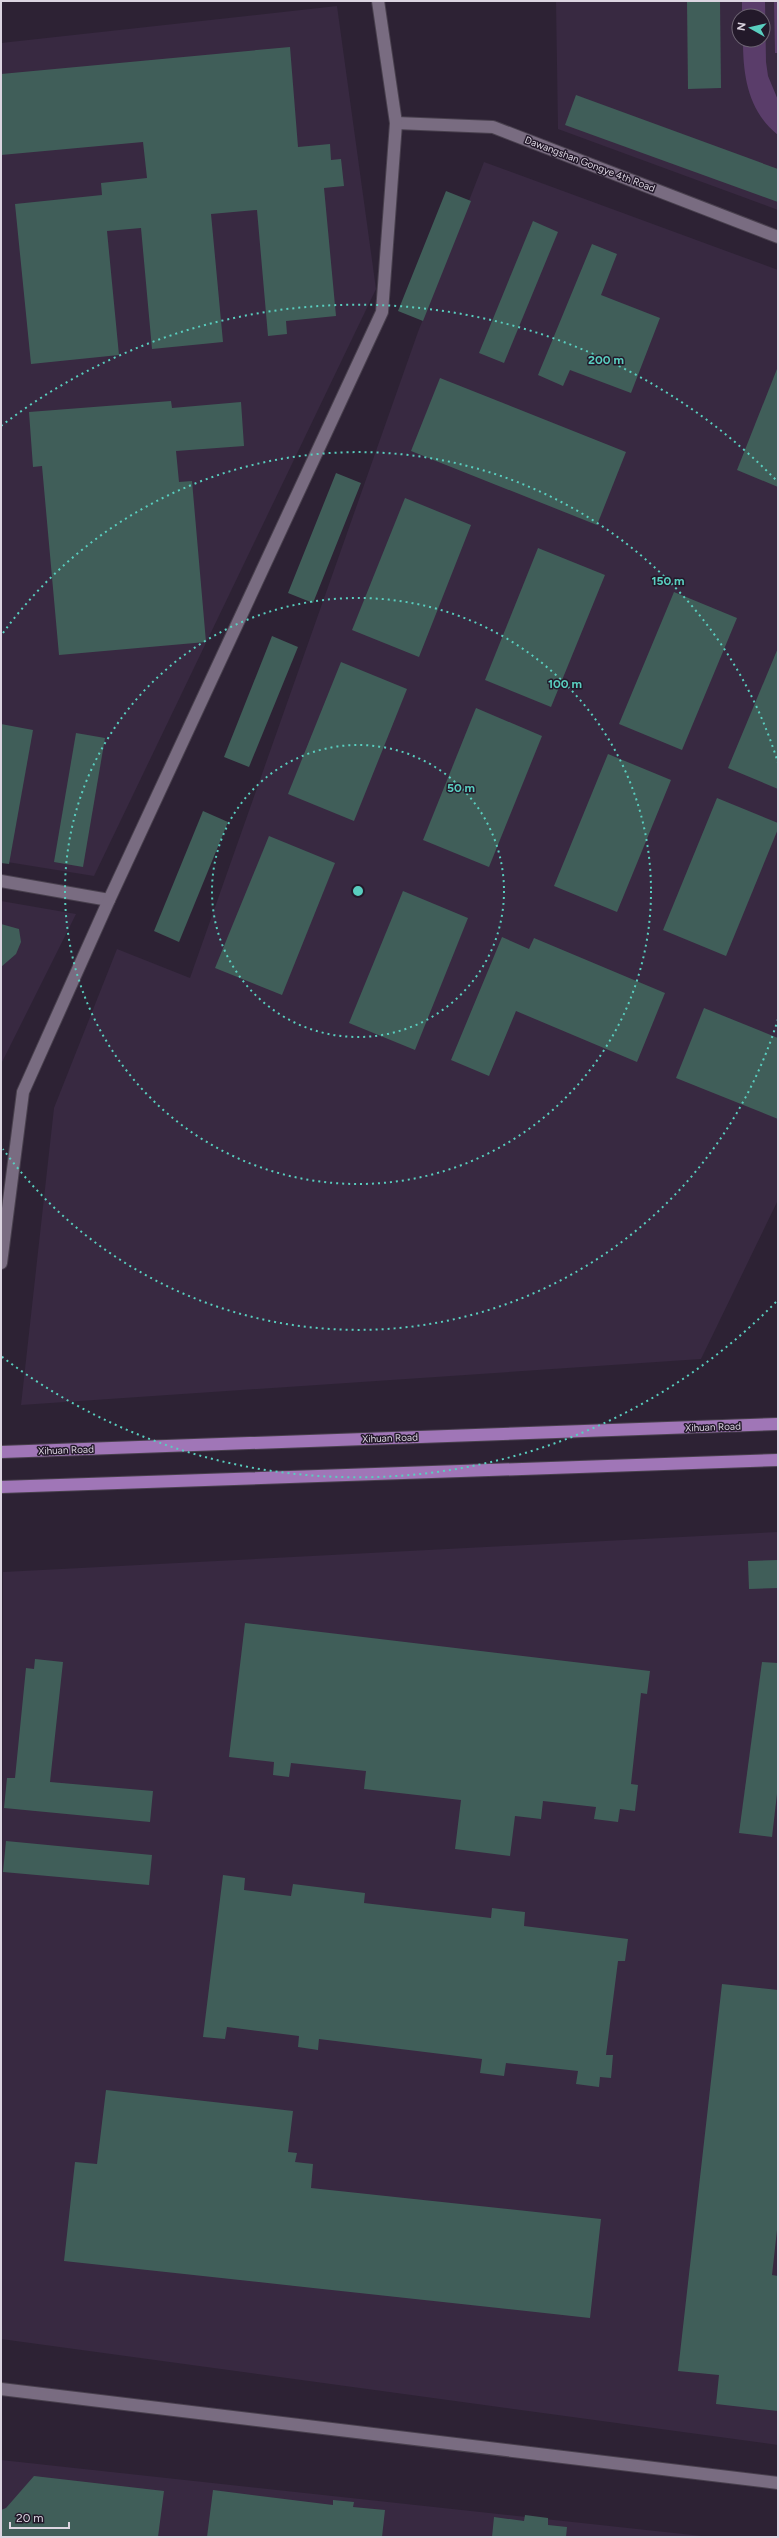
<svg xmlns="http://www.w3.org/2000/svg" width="779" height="2538" viewBox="0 0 779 2538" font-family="Figtree,sans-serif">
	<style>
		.built { fill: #382941; fill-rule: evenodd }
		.green { fill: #5a3d6a }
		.building { fill: #405e59 }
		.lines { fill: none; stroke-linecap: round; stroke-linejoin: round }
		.street-casing { stroke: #49404e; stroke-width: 14 }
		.primary-casing { stroke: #49404e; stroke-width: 14 }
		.street { stroke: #796c81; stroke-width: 12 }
		.primary { stroke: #a076b7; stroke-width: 12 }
		.ring { fill: none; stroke: #59cebf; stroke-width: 2; stroke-dasharray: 2 4 }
		.labels { text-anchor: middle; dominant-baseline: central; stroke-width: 3; stroke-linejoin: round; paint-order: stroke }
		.street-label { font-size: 10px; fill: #dcd5e1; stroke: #23192a }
		.centre { fill: #59cebf; stroke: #23192a; stroke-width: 2 }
		.ring-label { font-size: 12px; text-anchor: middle; font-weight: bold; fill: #59cebf; stroke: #23192a; stroke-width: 3; stroke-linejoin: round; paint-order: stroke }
	</style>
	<rect width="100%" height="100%" fill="#2d2234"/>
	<!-- built -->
	<g class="built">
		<path d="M556,1H778V210L558,129ZM739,16H763V40H739Z"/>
		<path d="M337,6L376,289L94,876L1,861V43Z"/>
		<path d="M484,162L778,270V1200L701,1359L21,1405L54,1108L117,949L190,978L418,332Z"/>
		<path d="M1,901L76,914L1,1064Z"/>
		<path d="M778,1532V2445L1,2339L3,1572Z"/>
		<path d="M1,2460L711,2537H1Z"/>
	</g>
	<!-- green -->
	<g class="green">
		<path d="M742,1H765L766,62L768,76L778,100V135C748,111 743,76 743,40H763V16H742Z"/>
		<path d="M774,1H778V53H775Z"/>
	</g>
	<!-- building -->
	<g class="building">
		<path d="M687,1H720L721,88L688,89Z"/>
		<path d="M290,47L298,147L330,144L331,160L341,159L344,186L324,188L336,316L286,321L287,334L268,336L257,210L211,214L223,342L152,349L141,228L107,231L119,355L31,364L15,204L102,195L101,183L147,178L143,142L1,155V74Z"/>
		<path d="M576,95L778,169V202L565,125Z"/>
		<path d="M446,191L471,201L423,321L398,311Z"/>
		<path d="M533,221L558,232L504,363L479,353Z"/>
		<path d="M592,244L617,254L601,295L660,318L631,393L570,370L563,386L538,375Z"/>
		<path d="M777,369H778V487L737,470Z"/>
		<path d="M440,378L626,452L597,525L411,451Z"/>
		<path d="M171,401L172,408L241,402L244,446L176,451L179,482L192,481L206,642L59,655L42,466L33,467L29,412Z"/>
		<path d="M336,473L361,483L313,603L288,593Z"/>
		<path d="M405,498L471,525L419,657L352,630Z"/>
		<path d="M538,548L605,575L551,707L485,680Z"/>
		<path d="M674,592L737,618L682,750L619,724Z"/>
		<path d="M272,636L298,647L249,767L224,757Z"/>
		<path d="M778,648V789L728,768Z"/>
		<path d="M341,662L407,689L354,821L288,794Z"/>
		<path d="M476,708L542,736L489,867L423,840Z"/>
		<path d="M1,724L33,730L9,864L1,863Z"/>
		<path d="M76,733L105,738L83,867L54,862Z"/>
		<path d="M608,754L671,780L617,912L554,886Z"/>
		<path d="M717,798L778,823V829L726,956L663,930Z"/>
		<path d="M203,811L228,822L179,942L154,931Z"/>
		<path d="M269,836L335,863L282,995L215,968Z"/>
		<path d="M403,891L468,918L415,1050L349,1023Z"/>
		<path d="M1,924L19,929L21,942L16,954L1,967Z"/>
		<path d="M502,937L529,949L534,938L665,993L637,1062L516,1011L489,1076L451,1060Z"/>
		<path d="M704,1008L778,1038V1119L676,1078Z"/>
		<path d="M778,1560V1588L749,1589L748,1561Z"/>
		<path d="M245,1623L650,1671L647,1694L641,1693L631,1784L638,1785L635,1811L620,1809L618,1822L594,1819L596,1807L543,1801L541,1819L515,1816L510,1856L455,1849L461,1800L364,1789L366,1771L291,1763L289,1777L273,1775L274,1762L229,1757Z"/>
		<path d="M35,1659L63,1662L50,1782L153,1791L150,1822L4,1808L7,1778H15L26,1668L34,1669Z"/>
		<path d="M762,1662L778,1663V1785L772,1837L739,1833Z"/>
		<path d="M6,1841L152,1855L149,1885L3,1872Z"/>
		<path d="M223,1875L245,1878L244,1890L291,1896L293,1884L365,1893L364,1903L491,1918L492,1908L525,1912L524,1926L628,1939L625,1961H618L606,2055H613L611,2078L600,2077L599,2087L576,2084L578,2071L506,2063L504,2076L480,2073L482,2059L319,2039L318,2050L298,2047L299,2036L227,2027L225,2039L203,2037Z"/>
		<path d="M722,1984L778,1990V2221L772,2275L778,2276V2411L716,2404L719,2375L678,2371Z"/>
		<path d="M106,2090L293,2111L288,2152L297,2153L295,2162L313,2164L311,2188L601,2219L590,2318L64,2261L75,2162L97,2164Z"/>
		<path d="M34,2476L164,2491L158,2537H1V2510L6,2508Z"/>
		<path d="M213,2490L333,2505V2500L354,2502L353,2507L385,2510L382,2537H207Z"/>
		<path d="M525,2515L548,2518V2525L567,2527L566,2537H492L494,2517L524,2521Z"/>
	</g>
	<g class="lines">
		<!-- street casing -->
		<g class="street-casing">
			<g id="street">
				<path d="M396,123L493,127L778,237"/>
				<path d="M1,881L109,900"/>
				<path d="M1,1263L23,1092L109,900L382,312L396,123L378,1"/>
				<path d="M1,2389L778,2483"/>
			</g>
		</g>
		<!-- primary casing -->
		<g class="primary-casing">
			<g id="primary">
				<path d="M1,1452L778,1424"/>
				<path d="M1,1487L778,1460"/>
			</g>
		</g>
		<!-- street -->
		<use href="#street" class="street"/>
		<!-- primary -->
		<use href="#primary" class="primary"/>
	</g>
	<!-- distance rings -->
	<g class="ring">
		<circle cx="358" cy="891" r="146"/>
		<circle cx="358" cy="891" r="293"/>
		<path d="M778 1019A439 439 0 0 1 3 1149M3 633A439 439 0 0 1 778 763"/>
		<path d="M776 1302A586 586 0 0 1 1 1356M1 426A586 586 0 0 1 776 480"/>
	</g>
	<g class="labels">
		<!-- street labels -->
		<g class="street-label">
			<text transform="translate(590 164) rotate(21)">Dawangshan Gongye 4th Road</text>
			<text transform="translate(713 1427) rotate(-2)">Xihuan Road</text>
			<text transform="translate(390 1438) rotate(-2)">Xihuan Road</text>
			<text transform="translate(66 1450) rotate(-2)">Xihuan Road</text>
		</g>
	</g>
	<circle cx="358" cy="891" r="6" class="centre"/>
	<g class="ring-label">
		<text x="606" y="364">200 m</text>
		<text x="668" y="585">150 m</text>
		<text x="565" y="688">100 m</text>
		<text x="461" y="792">50 m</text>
	</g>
	<!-- border -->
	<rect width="779" height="2538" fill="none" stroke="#dcd5e1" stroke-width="4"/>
	<!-- north arrow -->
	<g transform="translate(751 28) rotate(278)"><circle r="19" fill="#23192a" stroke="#6d6473"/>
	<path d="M0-3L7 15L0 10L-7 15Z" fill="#59cebf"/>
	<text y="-6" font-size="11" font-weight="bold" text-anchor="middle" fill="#dcd5e1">N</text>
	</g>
	<!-- scale -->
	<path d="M10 2522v6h59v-6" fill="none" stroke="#dcd5e1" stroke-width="2"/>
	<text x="16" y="2522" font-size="12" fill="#dcd5e1" stroke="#23192a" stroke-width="3" paint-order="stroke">20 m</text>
</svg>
